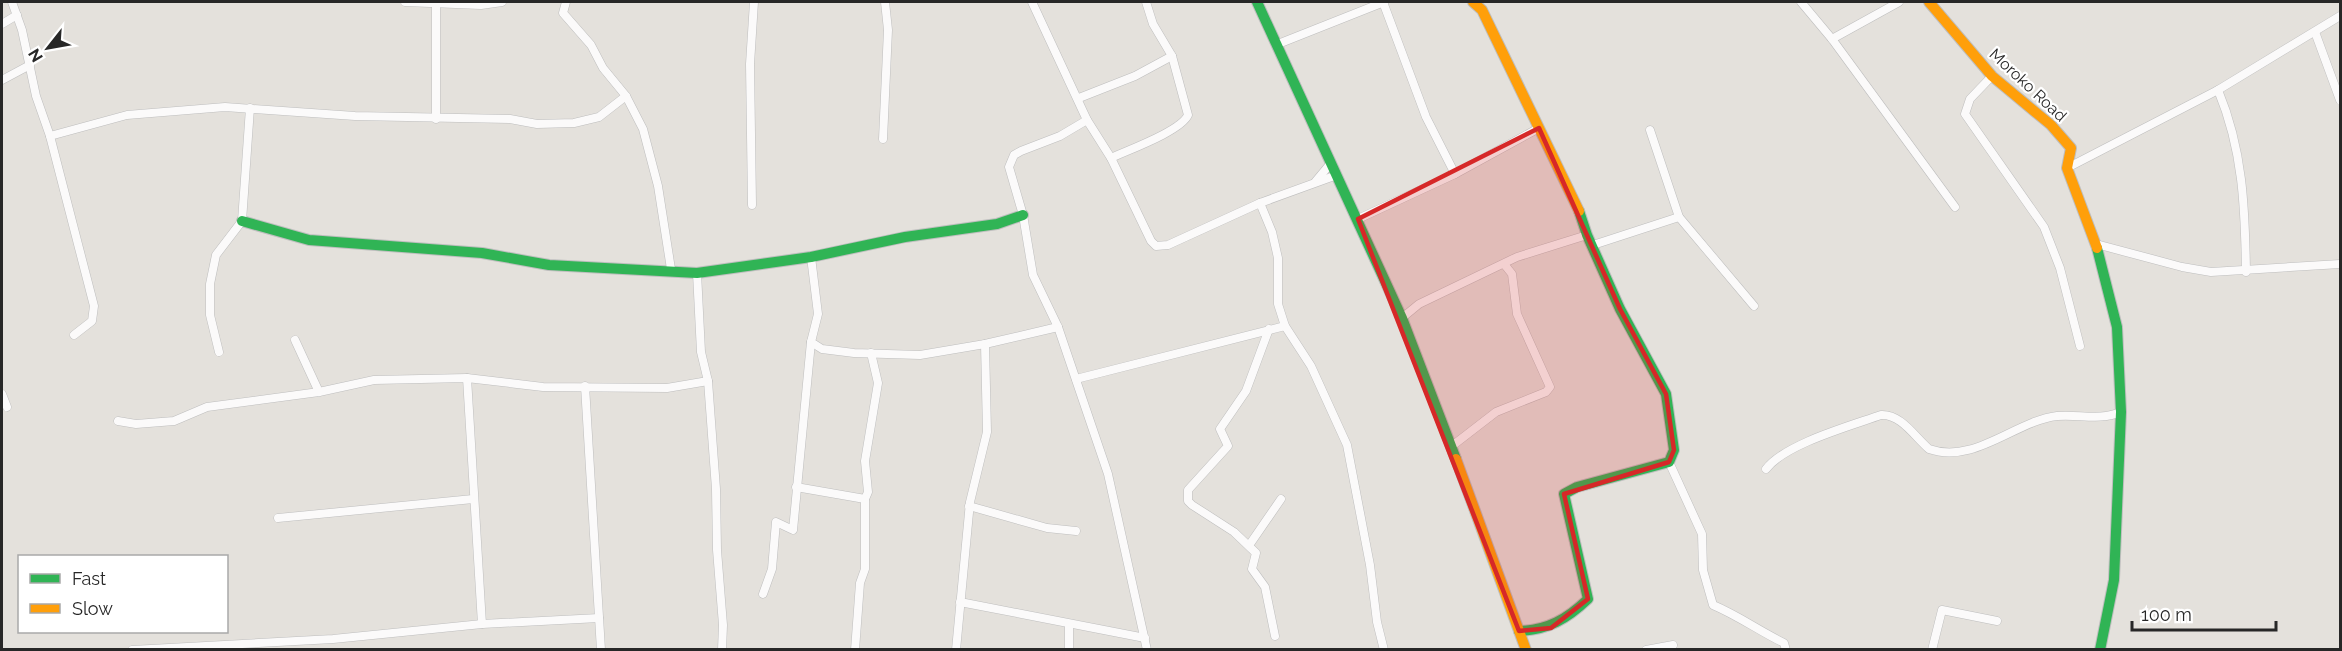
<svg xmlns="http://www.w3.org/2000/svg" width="2342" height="651" viewBox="0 0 2342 651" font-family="Raleway,sans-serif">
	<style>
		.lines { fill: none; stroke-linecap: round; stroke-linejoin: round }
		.street-casing { stroke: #bebebe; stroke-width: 9 }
		.fast-casing { stroke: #bebebe; stroke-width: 12 }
		.slow-casing { stroke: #bebebe; stroke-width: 12 }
		.street { stroke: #fbfafa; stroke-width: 8 }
		.fast { stroke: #30b455; stroke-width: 10 }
		.slow { stroke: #ff9f0a; stroke-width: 10 }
		.marked { fill: #d62828; fill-opacity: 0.2; stroke: #d62828; stroke-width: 4.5; stroke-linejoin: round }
		.labels { text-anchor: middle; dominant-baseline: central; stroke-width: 4.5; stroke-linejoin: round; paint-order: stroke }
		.street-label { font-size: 16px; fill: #272727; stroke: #fff }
	</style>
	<rect width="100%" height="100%" fill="#e4e1dc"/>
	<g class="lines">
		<!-- street casing -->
		<g class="street-casing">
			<g id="street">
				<path d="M12,2L22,30L36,96L50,136L94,306L92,321L74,335"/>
				<path d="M405,2L481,5L502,2"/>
				<path d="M566,2L563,13L591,45L603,68L626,96L643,129L658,186L671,269"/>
				<path d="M1032,2L1087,120L1111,158L1151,241L1156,246L1168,245L1260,203L1337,175"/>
				<path d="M1383,2L1426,117L1455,174"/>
				<path d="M1801,2L1832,39L1955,207"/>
				<path d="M436,4V119"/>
				<path d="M2,24L17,15"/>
				<path d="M2315,32L2340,100"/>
				<path d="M1832,39L1899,2"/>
				<path d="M1278,44L1384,2"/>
				<path d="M1992,76L1970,99L1965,114L2044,227L2060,268L2080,346"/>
				<path d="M2,80L30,65"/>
				<path d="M2218,90C2243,150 2245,207 2246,272"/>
				<path d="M1079,98L1135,76L1172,56"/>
				<path d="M1087,120L1060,136L1021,151L1014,155L1009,167L1023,215L1033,275L1058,327L1108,474L1147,650"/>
				<path d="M1650,130L1679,217L1754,306"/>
				<path d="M50,136L127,115L225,107L355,116L510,119L537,124L574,123L599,117L626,96"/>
				<path d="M883,139L888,30L885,2"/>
				<path d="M1111,158C1128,150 1181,131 1188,115L1172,56L1153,24L1146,2"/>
				<path d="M2067,168L2218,90L2340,16"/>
				<path d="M1316,181L1331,163"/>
				<path d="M1260,203L1272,232L1278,258V304L1285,326L1311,366L1347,445L1370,565L1377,622L1384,650"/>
				<path d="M752,205L750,64L754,2"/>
				<path d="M1358,219L1455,174L1539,128"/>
				<path d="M2096,244L2182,267L2211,272L2340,264"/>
				<path d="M1593,245L1679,217"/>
				<path d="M811,257L818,314L811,342L822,349L854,353L920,355L985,344L1058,327"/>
				<path d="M697,273L701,352L708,381L716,489L717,550L723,625L722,650"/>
				<path d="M1402,318L1419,304L1517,257L1587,235"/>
				<path d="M1269,329L1246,391L1220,429L1228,446L1188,490V501L1192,505L1234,532L1256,553L1252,569L1265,587L1275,636"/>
				<path d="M295,340L319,392"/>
				<path d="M219,352L210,315V284L216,255L242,221L250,108"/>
				<path d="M467,378L482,624"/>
				<path d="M1076,379L1285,326"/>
				<path d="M585,386L601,650"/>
				<path d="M2,394L7,407"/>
				<path d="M118,421L136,424L174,421L207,407L319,392L374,380L467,378L543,387L667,388L708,381"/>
				<path d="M1452,446L1496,412L1546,392L1550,387L1517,314L1512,274L1504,264"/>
				<path d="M1669,462L1702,534L1703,570L1713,605C1739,616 1759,631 1784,643L1786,650"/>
				<path d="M1766,469C1785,444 1850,426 1881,415C1901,414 1914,436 1929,449C1974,465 2015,421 2057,416C2079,414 2100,421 2121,412"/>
				<path d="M796,487L865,499"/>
				<path d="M969,506L1047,528L1076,531"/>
				<path d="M278,518L473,499"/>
				<path d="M1250,544L1281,499"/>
				<path d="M763,594L772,569L776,522L793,530L811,342"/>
				<path d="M960,602L1145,638"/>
				<path d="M132,650L333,639L482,624L599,618"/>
				<path d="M855,650L860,583L865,569V499L868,492L865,461L878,383L871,353"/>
				<path d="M956,650L970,502L987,432L985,344"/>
				<path d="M1069,650V625"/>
				<path d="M1646,650L1673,645"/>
				<path d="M1932,650L1942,610L1997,621"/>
			</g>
		</g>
		<!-- fast casing -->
		<g class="fast-casing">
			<g id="fast">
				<path d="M1257,2L1402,318L1456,459"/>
				<path d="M242,221L309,240L482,253L549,265L697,273L811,257L905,237L997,224L1023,215"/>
				<path d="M2097,248L2117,327L2121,412L2114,580L2100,650"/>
				<path d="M1519,631C1548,630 1567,619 1588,599L1564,494L1577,487L1669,462L1674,450L1666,394L1620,309L1587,235L1579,211"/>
			</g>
		</g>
		<!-- slow casing -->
		<g class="slow-casing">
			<g id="slow">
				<path d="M1473,2L1482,10L1579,211"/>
				<path d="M1929,2L1992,76L2051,125L2071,148L2067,168L2097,248"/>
				<path d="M1456,459L1526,650"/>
			</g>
		</g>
		<!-- street -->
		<use href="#street" class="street"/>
		<!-- fast -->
		<use href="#fast" class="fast"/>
		<!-- slow -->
		<use href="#slow" class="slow"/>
	</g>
	<!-- marked area -->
	<path class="marked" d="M1539,128L1620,309L1666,394L1674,450L1669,462L1564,494L1588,599L1551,628L1519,631L1358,219Z"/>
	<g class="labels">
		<!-- street labels -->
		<g class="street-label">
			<text transform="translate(2028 85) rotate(43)">Moroko Road</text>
		</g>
	</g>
	<!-- border -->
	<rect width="2342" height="651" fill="none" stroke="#272727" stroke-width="6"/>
	<!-- legend -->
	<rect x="18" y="555" width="210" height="78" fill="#ffffff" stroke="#a9a9a9" stroke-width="1.5"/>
	<rect x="30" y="574" width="30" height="9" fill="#30b455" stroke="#a9a9a9" stroke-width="1.5"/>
	<text x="72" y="585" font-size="18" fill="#272727">Fast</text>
	<rect x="30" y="604" width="30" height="9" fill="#ff9f0a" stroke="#a9a9a9" stroke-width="1.5"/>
	<text x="72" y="615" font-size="18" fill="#272727">Slow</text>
	<!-- north arrow -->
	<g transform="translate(48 48) rotate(239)" stroke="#ffffff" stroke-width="4.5" paint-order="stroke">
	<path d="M0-4.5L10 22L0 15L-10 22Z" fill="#272727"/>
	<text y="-9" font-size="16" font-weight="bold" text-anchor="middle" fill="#272727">N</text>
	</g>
	<!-- scale -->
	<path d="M2132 621v9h144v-9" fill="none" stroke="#272727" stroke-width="3"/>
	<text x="2141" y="621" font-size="18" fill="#272727" stroke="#ffffff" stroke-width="4.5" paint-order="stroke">100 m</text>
</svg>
